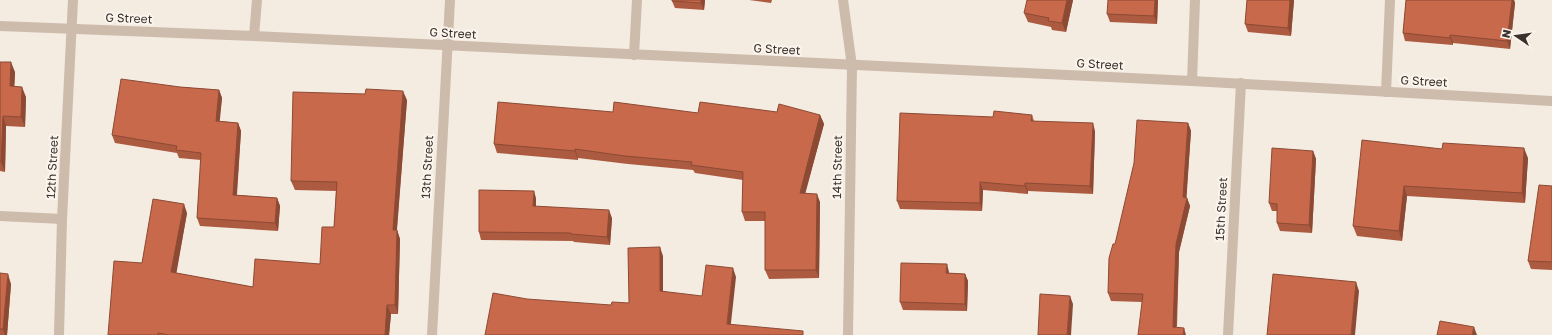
<svg xmlns="http://www.w3.org/2000/svg" width="1552" height="335" viewBox="0 0 1552 335" font-family="'Golos Text',sans-serif">
	<style>
		.lines { fill: none; stroke-linecap: round; stroke-linejoin: round }
		.minor { stroke: #cdbbac; stroke-width: 10 }
		.wall { fill: #ac5a40 }
		.shaded-wall { fill: #8c4a34 }
		.building { fill: #c8694b; stroke: #8c4a34 }
		.labels { text-anchor: middle; dominant-baseline: central; stroke-width: 4; stroke-linejoin: round; paint-order: stroke }
		.street-label { font-size: 12px; fill: #3b302b; stroke: #fbf5ee }
	</style>
	<rect width="100%" height="100%" fill="#f4ebe1"/>
	<g class="lines">
		<!-- minor -->
		<g class="minor">
			<path d="M843,0L852,66L848,335"/>
			<path d="M0,26L254,36L1192,81L1552,101"/>
			<path d="M254,36L257,0"/>
			<path d="M634,55L637,0"/>
			<path d="M1192,81L1195,0"/>
			<path d="M1386,92L1390,0"/>
			<path d="M0,216L62,219"/>
			<path d="M59,335L62,219L73,0"/>
			<path d="M432,335L450,0"/>
			<path d="M1228,335L1241,83"/>
		</g>
	</g>
	<!-- wall -->
	<g class="wall">
		<path d="M705,0L704,10L675,8L672,1Z"/>
		<path d="M749,0H772L771,3Z"/>
		<path d="M1073,0L1066,32L1052,30L1051,27L1028,22L1024,13Z"/>
		<path d="M1158,0L1157,24L1110,22L1107,14Z"/>
		<path d="M1247,0H1294L1291,36L1248,32L1245,24Z"/>
		<path d="M1406,0H1514L1515,3L1510,49L1453,43V45L1405,41L1403,33Z"/>
		<path d="M0,62L15,72L14,86L26,97L25,127L6,126L5,172L0,171Z"/>
		<path d="M180,87L219,90L222,98L219,121L238,123L241,131L237,195L277,198L280,206L278,231L200,226L197,218L201,160L179,158L177,153L115,143L112,135Z"/>
		<path d="M407,100L397,230L400,239L398,314H391L389,335H108L142,263L187,213L176,273L253,287L320,264L334,227L336,191L295,190L291,181Z"/>
		<path d="M613,112L698,113L777,112L820,115L824,124L805,193L820,202L819,278L769,279L765,270V221H745L742,212L743,180L695,173L693,170L628,164L578,158V160L497,153L494,144Z"/>
		<path d="M1032,115L1034,121L1095,131L1093,194L1028,191V194L983,190L982,211L900,209L897,201L993,117Z"/>
		<path d="M1188,123L1191,131L1186,198H1187L1190,206L1179,252L1177,327L1142,302L1111,301L1108,293L1115,244Z"/>
		<path d="M1442,149L1528,158L1525,203L1407,196L1402,241L1357,236L1353,226Z"/>
		<path d="M1313,151L1316,159L1312,233L1280,231L1277,223V211H1272L1269,203Z"/>
		<path d="M1552,186V270L1531,269L1528,261Z"/>
		<path d="M536,198V207L612,218L610,245L574,242L573,241L481,240L479,232Z"/>
		<path d="M949,272V273L965,274L968,281L967,311L903,310L900,302Z"/>
		<path d="M0,273L11,284L7,335H0Z"/>
	</g>
	<!-- shaded-wall -->
	<g class="shaded-wall">
		<path d="M701,0H705L704,10L701,3Z"/>
		<path d="M1067,0H1073L1066,32L1062,23Z"/>
		<path d="M1155,0H1158L1157,24L1154,16Z"/>
		<path d="M1290,0H1294L1291,36L1288,28Z"/>
		<path d="M1512,0H1514L1515,3L1510,49L1507,41Z"/>
		<path d="M1450,35L1453,43V45L1450,38Z"/>
		<path d="M11,62L15,72L14,96L10,86Z"/>
		<path d="M22,87L26,97L25,127L21,117Z"/>
		<path d="M219,90L222,98L219,129L216,121Z"/>
		<path d="M403,91L407,100L396,239L393,230Z"/>
		<path d="M820,115L824,124L803,202L800,193Z"/>
		<path d="M3,116L6,126L5,172L1,162Z"/>
		<path d="M238,123L241,131L236,203L233,195Z"/>
		<path d="M1093,123L1095,131L1093,194L1090,186Z"/>
		<path d="M1188,123L1191,131L1186,205L1187,198L1190,206L1179,252L1176,335L1173,327L1176,244L1183,197Z"/>
		<path d="M1524,148L1528,158L1525,203L1522,193Z"/>
		<path d="M575,149L578,158V160L575,151Z"/>
		<path d="M1313,151L1316,159L1312,233L1309,225Z"/>
		<path d="M980,182L983,190L982,211L980,203Z"/>
		<path d="M1025,183L1028,191V194L1025,186Z"/>
		<path d="M1404,186L1407,196L1402,241L1399,231Z"/>
		<path d="M534,191L536,198V214L533,206Z"/>
		<path d="M817,194L820,202L819,278L816,270Z"/>
		<path d="M277,198L280,206L278,231L275,223Z"/>
		<path d="M184,204L187,213L175,281L171,272Z"/>
		<path d="M609,210L612,218L610,245L607,237Z"/>
		<path d="M397,230L400,239L398,314L395,305Z"/>
		<path d="M660,247L663,256V299L660,291Z"/>
		<path d="M947,264L949,272V281L946,273Z"/>
		<path d="M733,268L736,277L730,332L727,324Z"/>
		<path d="M8,274L11,284L7,335H5L3,329Z"/>
		<path d="M965,274L968,281L967,311L965,304Z"/>
		<path d="M1356,282L1359,291L1355,335H1351Z"/>
		<path d="M1070,296L1073,304L1071,335H1067Z"/>
		<path d="M387,305L391,314L389,335H385Z"/>
		<path d="M1474,327L1477,335H1472Z"/>
		<path d="M1184,328L1186,335H1183Z"/>
	</g>
	<!-- building -->
	<g class="building">
		<path d="M672,0H701V3L672,1Z"/>
		<path d="M1027,0H1067L1062,23L1048,21L1049,18L1024,13Z"/>
		<path d="M1108,0H1155L1154,16L1107,14Z"/>
		<path d="M1247,0H1290L1288,28L1245,24Z"/>
		<path d="M1406,0H1512L1507,41L1450,35V38L1403,33Z"/>
		<path d="M0,62H11L10,86L22,87L21,117L3,116L1,162H0Z"/>
		<path d="M121,79L180,87L219,90L216,121L238,123L233,195L277,198L275,223L197,218L201,153L176,150L177,146L112,135Z"/>
		<path d="M366,89L403,91L393,230H397L395,305H387L385,335H169L158,333V335H108L114,261L142,263L153,199L184,204L171,272L253,287L255,259L320,264L322,227H334L337,182L291,181L293,92L365,94Z"/>
		<path d="M498,102L613,112L614,102L698,113L700,102L777,112L779,104L820,115L800,193L817,194L816,270H765V212H742L743,172L691,165L692,162L625,156L575,149V151L494,144Z"/>
		<path d="M994,111L1032,115L1031,121L1093,123L1090,186L1025,183V186L980,182V203L897,201L900,113L993,117Z"/>
		<path d="M1137,120L1188,123L1183,197L1187,198L1176,244L1173,327L1184,328L1183,335H1138L1143,294L1108,293L1109,258L1113,244H1115L1134,163Z"/>
		<path d="M1362,140L1442,149L1443,143L1524,148L1522,193L1404,186L1399,231L1353,226Z"/>
		<path d="M1272,148L1313,151L1309,225L1277,223V204L1269,203Z"/>
		<path d="M1539,185L1552,186V262L1528,261Z"/>
		<path d="M479,190L534,191L533,206L609,210L607,237L571,234V233L479,232Z"/>
		<path d="M660,247V291L702,296L706,265L733,268L727,324L803,331V335H485L493,293L527,299L611,305L612,302L629,303L628,248Z"/>
		<path d="M901,263L947,264L946,273L965,274V304L900,302Z"/>
		<path d="M0,273L8,274L3,329H0Z"/>
		<path d="M1273,274L1356,282L1351,335H1267Z"/>
		<path d="M1040,294L1070,296L1067,335H1038Z"/>
		<path d="M1440,321L1474,327L1472,335H1437Z"/>
	</g>
	<g class="labels">
		<!-- street labels -->
		<g class="street-label">
			<text transform="translate(129 18) rotate(2)">G Street</text>
			<text transform="translate(453 33) rotate(3)">G Street</text>
			<text transform="translate(777 49) rotate(3)">G Street</text>
			<text transform="translate(1100 64) rotate(3)">G Street</text>
			<text transform="translate(1424 81) rotate(3)">G Street</text>
			<text transform="translate(52 167) rotate(-87)">12th Street</text>
			<text transform="translate(427 167) rotate(-87)">13th Street</text>
			<text transform="translate(837 167) rotate(-89)">14th Street</text>
			<text transform="translate(1221 209) rotate(-87)">15th Street</text>
		</g>
	</g>
	<!-- north arrow -->
	<g transform="translate(1516 36) rotate(283)" stroke="#fbf5ee" stroke-width="3" paint-order="stroke">
	<path d="M0-3L7 15L0 10L-7 15Z" fill="#3b302b"/>
	<text y="-6" font-size="11" font-weight="bold" text-anchor="middle" fill="#3b302b">N</text>
	</g>
</svg>
